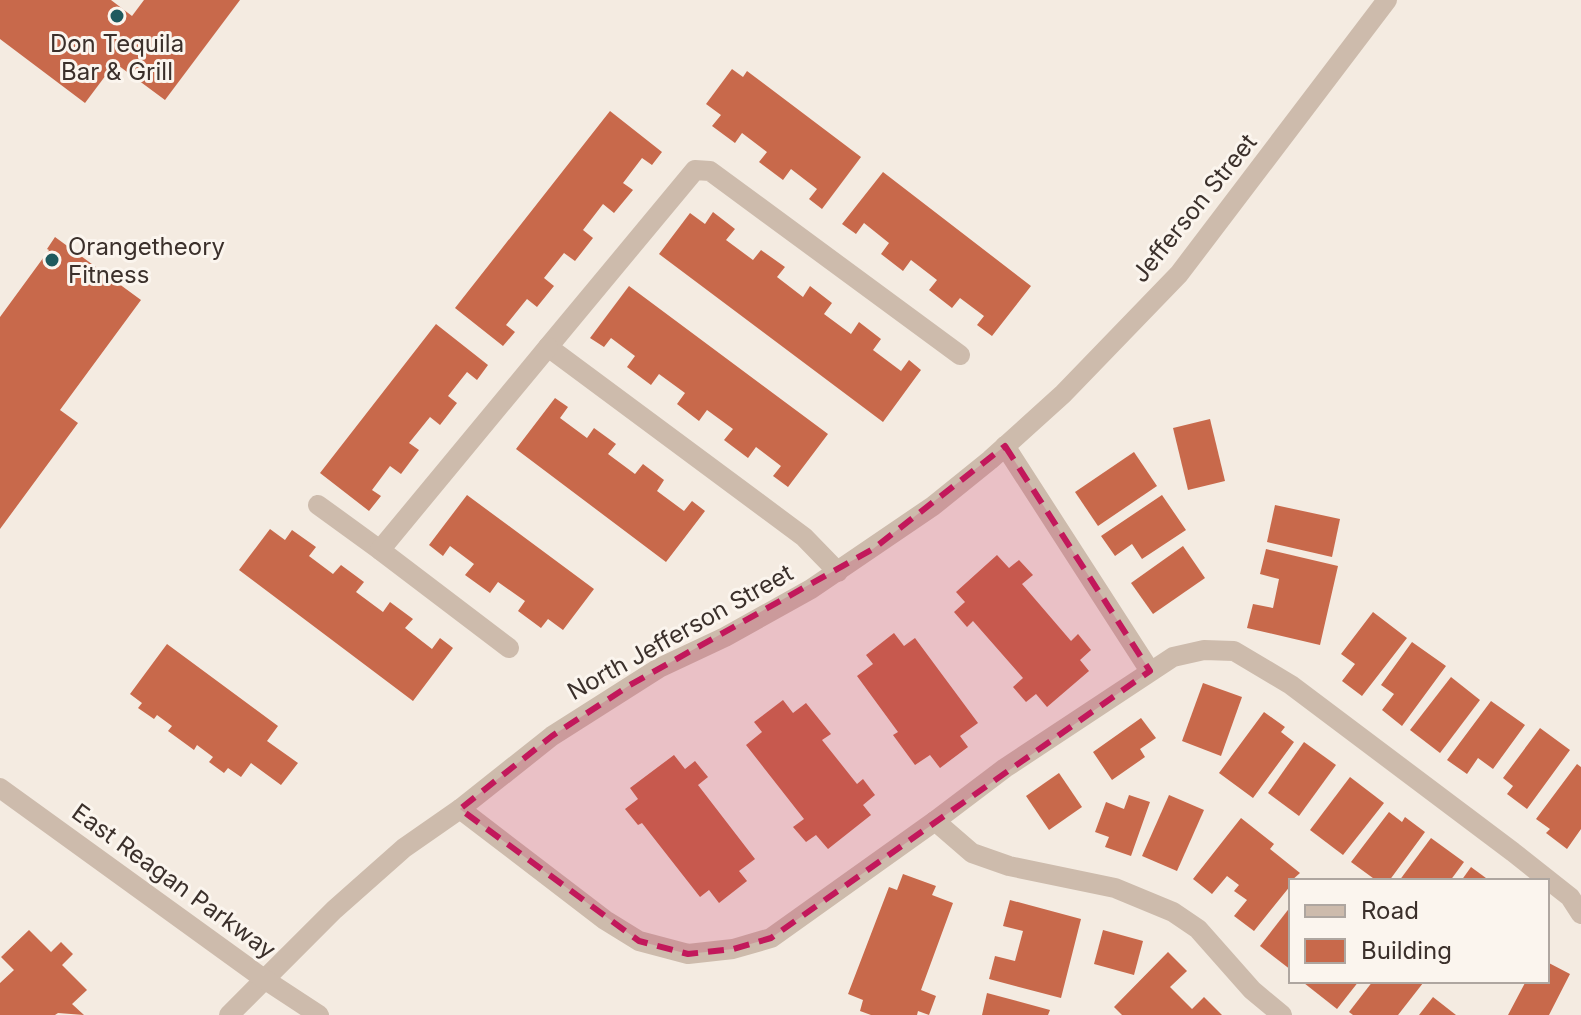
<svg xmlns="http://www.w3.org/2000/svg" width="1581" height="1015" viewBox="0 0 1581 1015" font-family="Inter,sans-serif">
	<style>
		.building { fill: #c8694b }
		.lines { fill: none; stroke-linecap: round; stroke-linejoin: round }
		.minor { stroke: #cdbbac; stroke-width: 20 }
		.tertiary { stroke: #cdbbac; stroke-width: 20 }
		.marked { fill: #c2185b; fill-opacity: 0.2; stroke: #c2185b; stroke-width: 6; stroke-dasharray: 16 10; stroke-linejoin: round }
		.poi-dot { fill: #1f5a5e; stroke: #fbf5ee; stroke-width: 3 }
		.labels { text-anchor: middle; dominant-baseline: central; stroke-width: 6; stroke-linejoin: round; paint-order: stroke }
		.poi-label { font-size: 24px; fill: #3b302b; stroke: #fbf5ee }
		.street-label { font-size: 24px; fill: #3b302b; stroke: #fbf5ee }
	</style>
	<rect width="100%" height="100%" fill="#f4ebe1"/>
	<!-- building -->
	<g class="building">
		<path d="M0,0H111L132,16L144,0H240L165,100L115,63L85,103L0,39Z"/>
		<path d="M732,69L743,77L747,71L861,157L822,209L809,199L817,189L791,169L783,180L759,162L767,152L742,133L735,143L712,126L721,115L706,104Z"/>
		<path d="M610,111L662,152L652,165L642,158L623,183L633,190L614,213L603,204L583,230L593,238L575,261L564,253L544,278L554,286L537,307L527,299L506,325L515,332L503,346L455,308Z"/>
		<path d="M883,172L1031,286L992,336L977,325L984,316L960,298L952,308L929,290L937,280L911,260L903,271L881,254L889,243L864,223L856,234L842,224Z"/>
		<path d="M713,212L735,229L726,240L753,260L761,250L785,267L777,277L803,297L810,286L832,303L824,314L851,334L859,322L881,339L873,350L901,371L909,360L921,370L883,422L659,254L690,213L705,224Z"/>
		<path d="M55,237L141,300L60,410L78,423L0,529V317L49,250L47,249Z"/>
		<path d="M629,286L828,434L788,487L773,476L781,466L756,447L748,458L724,440L733,429L707,410L699,421L677,404L685,393L659,374L651,385L627,367L635,356L611,338L604,347L590,338Z"/>
		<path d="M436,324L488,365L477,380L467,372L448,396L457,403L440,425L430,417L409,443L419,450L401,474L390,466L372,490L381,496L369,511L320,473Z"/>
		<path d="M555,398L568,407L560,418L587,438L594,428L616,444L608,454L635,474L643,464L664,480L657,491L684,511L692,501L705,511L666,562L516,449Z"/>
		<path d="M1210,419L1225,481L1188,490L1173,428Z"/>
		<path d="M1134,452L1157,486L1098,526L1075,492Z"/>
		<path d="M467,495L594,589L563,630L548,619L541,628L518,611L525,601L498,582L490,593L465,575L474,564L450,546L443,556L429,545Z"/>
		<path d="M1162,495L1186,530L1142,559L1132,544L1115,556L1101,536Z"/>
		<path d="M1275,505L1340,519L1332,557L1267,542Z"/>
		<path d="M270,529L285,540L292,530L316,547L309,556L333,574L341,565L364,582L356,592L383,612L390,602L413,619L405,628L432,649L440,638L453,648L413,701L239,570Z"/>
		<path d="M1183,546L1205,578L1153,614L1131,583Z"/>
		<path d="M1266,549L1338,566L1320,645L1247,628L1253,604L1273,608L1279,579L1260,574Z"/>
		<path d="M997,555L1009,568L1019,560L1033,575L1022,584L1071,641L1078,634L1091,650L1080,660L1089,671L1047,707L1036,694L1026,702L1013,687L1023,678L973,621L967,627L954,612L965,602L956,592Z"/>
		<path d="M1373,612L1407,638L1362,696L1342,681L1355,664L1341,654Z"/>
		<path d="M894,633L904,646L915,638L978,723L960,736L968,747L940,768L930,755L915,765L893,735L898,732L857,676L873,664L866,655Z"/>
		<path d="M1412,642L1446,666L1402,726L1382,710L1394,694L1381,685Z"/>
		<path d="M167,644L278,726L267,741L298,763L281,785L251,763L241,777L228,768L224,773L209,762L213,757L197,745L194,750L168,731L172,726L157,715L154,719L138,708L142,703L130,694Z"/>
		<path d="M1451,677L1480,700L1440,753L1410,730Z"/>
		<path d="M1203,683L1242,697L1221,756L1182,741Z"/>
		<path d="M783,700L793,713L806,703L831,734L822,740L857,784L863,779L875,795L863,805L871,815L828,849L816,835L806,842L793,827L804,819L746,745L762,732L754,722Z"/>
		<path d="M1491,701L1525,725L1493,769L1478,758L1467,774L1447,760Z"/>
		<path d="M1264,712L1285,727L1281,732L1294,742L1253,798L1219,773Z"/>
		<path d="M1141,718L1156,738L1140,749L1145,757L1112,780L1093,752Z"/>
		<path d="M1540,728L1570,750L1527,809L1507,794L1513,786L1503,778Z"/>
		<path d="M1304,742L1336,765L1299,816L1268,793Z"/>
		<path d="M674,755L685,769L695,761L708,777L698,785L755,859L739,871L747,881L719,903L709,890L700,897L642,823L638,825L625,809L638,799L630,788Z"/>
		<path d="M1577,764L1581,767V829L1567,849L1546,833L1550,829L1536,819Z"/>
		<path d="M1059,773L1082,807L1049,830L1026,796Z"/>
		<path d="M1350,777L1384,803L1343,855L1310,830Z"/>
		<path d="M1129,795L1150,802L1131,856L1105,847L1109,837L1095,832L1106,802L1124,809Z"/>
		<path d="M1169,795L1204,810L1177,871L1142,856Z"/>
		<path d="M1389,812L1402,822L1405,817L1425,832L1389,881H1377L1351,862Z"/>
		<path d="M1241,818L1274,844L1270,849L1300,873L1291,881V885L1254,931L1234,916L1247,900L1234,891L1239,885L1227,876L1212,894L1193,879Z"/>
		<path d="M1431,838L1464,862L1450,881H1399Z"/>
		<path d="M1471,867L1490,881H1461Z"/>
		<path d="M903,874L936,886L932,895L953,903L921,990L936,996L929,1015L918,1011L917,1015H871L860,1011L863,1000L848,994L889,887L897,890Z"/>
		<path d="M1010,900L1081,919L1061,998L989,979L995,956L1015,961L1023,931L1003,926Z"/>
		<path d="M1291,906V970L1260,946Z"/>
		<path d="M29,930L51,952L61,942L73,954L62,965L87,990L72,1004L84,1015L58,1013L55,1015H0V983L14,970L1,957Z"/>
		<path d="M1103,930L1143,941L1134,975L1094,964Z"/>
		<path d="M1168,952L1187,971L1170,987L1192,1009L1204,997L1222,1015H1122L1114,1007Z"/>
		<path d="M1547,962L1570,974L1549,1015H1508L1526,981H1547Z"/>
		<path d="M1305,981H1359L1337,1009L1304,983Z"/>
		<path d="M1373,981H1420L1423,983L1398,1015H1353L1349,1012Z"/>
		<path d="M987,993L1050,1010L1048,1015H982Z"/>
		<path d="M1433,997L1456,1015H1419Z"/>
	</g>
	<g class="lines">
		<!-- minor -->
		<g class="minor">
			<path d="M1005,446L1150,671"/>
			<path d="M318,505L380,550"/>
			<path d="M838,572L804,537L548,347L695,170L710,171L960,355"/>
			<path d="M509,648L380,550L548,347"/>
			<path d="M460,809L605,920L639,941L688,954L733,949L771,938L935,821"/>
			<path d="M229,1015L334,910L404,848L460,809L552,736L659,668L725,637L811,589L933,506L990,460L1063,394L1179,274L1387,0"/>
			<path d="M1282,1015L1252,990L1198,929L1173,912L1115,888L1009,866L972,853L935,821L1005,768L1173,657L1204,650L1234,651L1291,685L1513,852L1570,897L1581,914"/>
		</g>
		<!-- tertiary -->
		<path class="tertiary" d="M0,788L264,979L319,1015"/>
	</g>
	<!-- marked area -->
	<path class="marked" d="M1005,446L1150,671L771,938L733,949L688,954L639,941L460,809L552,736L630,685L873,549Z"/>
	<!-- markers -->
	<g class="poi-dot">
		<circle cx="117" cy="16" r="8"/>
		<circle cx="52" cy="260" r="8"/>
	</g>
	<g class="labels">
		<!-- poi labels -->
		<g class="poi-label">
			<text x="117" y="43">Don Tequila<tspan x="117" dy="28">Bar &amp; Grill</tspan></text>
			<text x="68" y="246" text-anchor="start">Orangetheory<tspan x="68" dy="28">Fitness</tspan></text>
		</g>
		<!-- street labels -->
		<g class="street-label">
			<text transform="translate(1194 208) rotate(-51)">Jefferson Street</text>
			<text transform="translate(680 632) rotate(-29)">North Jefferson Street</text>
			<text transform="translate(174 881) rotate(36)">East Reagan Parkway</text>
		</g>
	</g>
	<!-- legend -->
	<rect x="1289" y="879" width="260" height="104" fill="#fbf5ee" stroke="#aea6a0" stroke-width="2"/>
	<rect x="1305" y="905" width="40" height="12" fill="#cdbbac" stroke="#aea6a0" stroke-width="2"/>
	<text x="1361" y="919" font-size="24" fill="#3b302b">Road</text>
	<rect x="1305" y="939" width="40" height="24" fill="#c8694b" stroke="#aea6a0" stroke-width="2"/>
	<text x="1361" y="959" font-size="24" fill="#3b302b">Building</text>
</svg>
